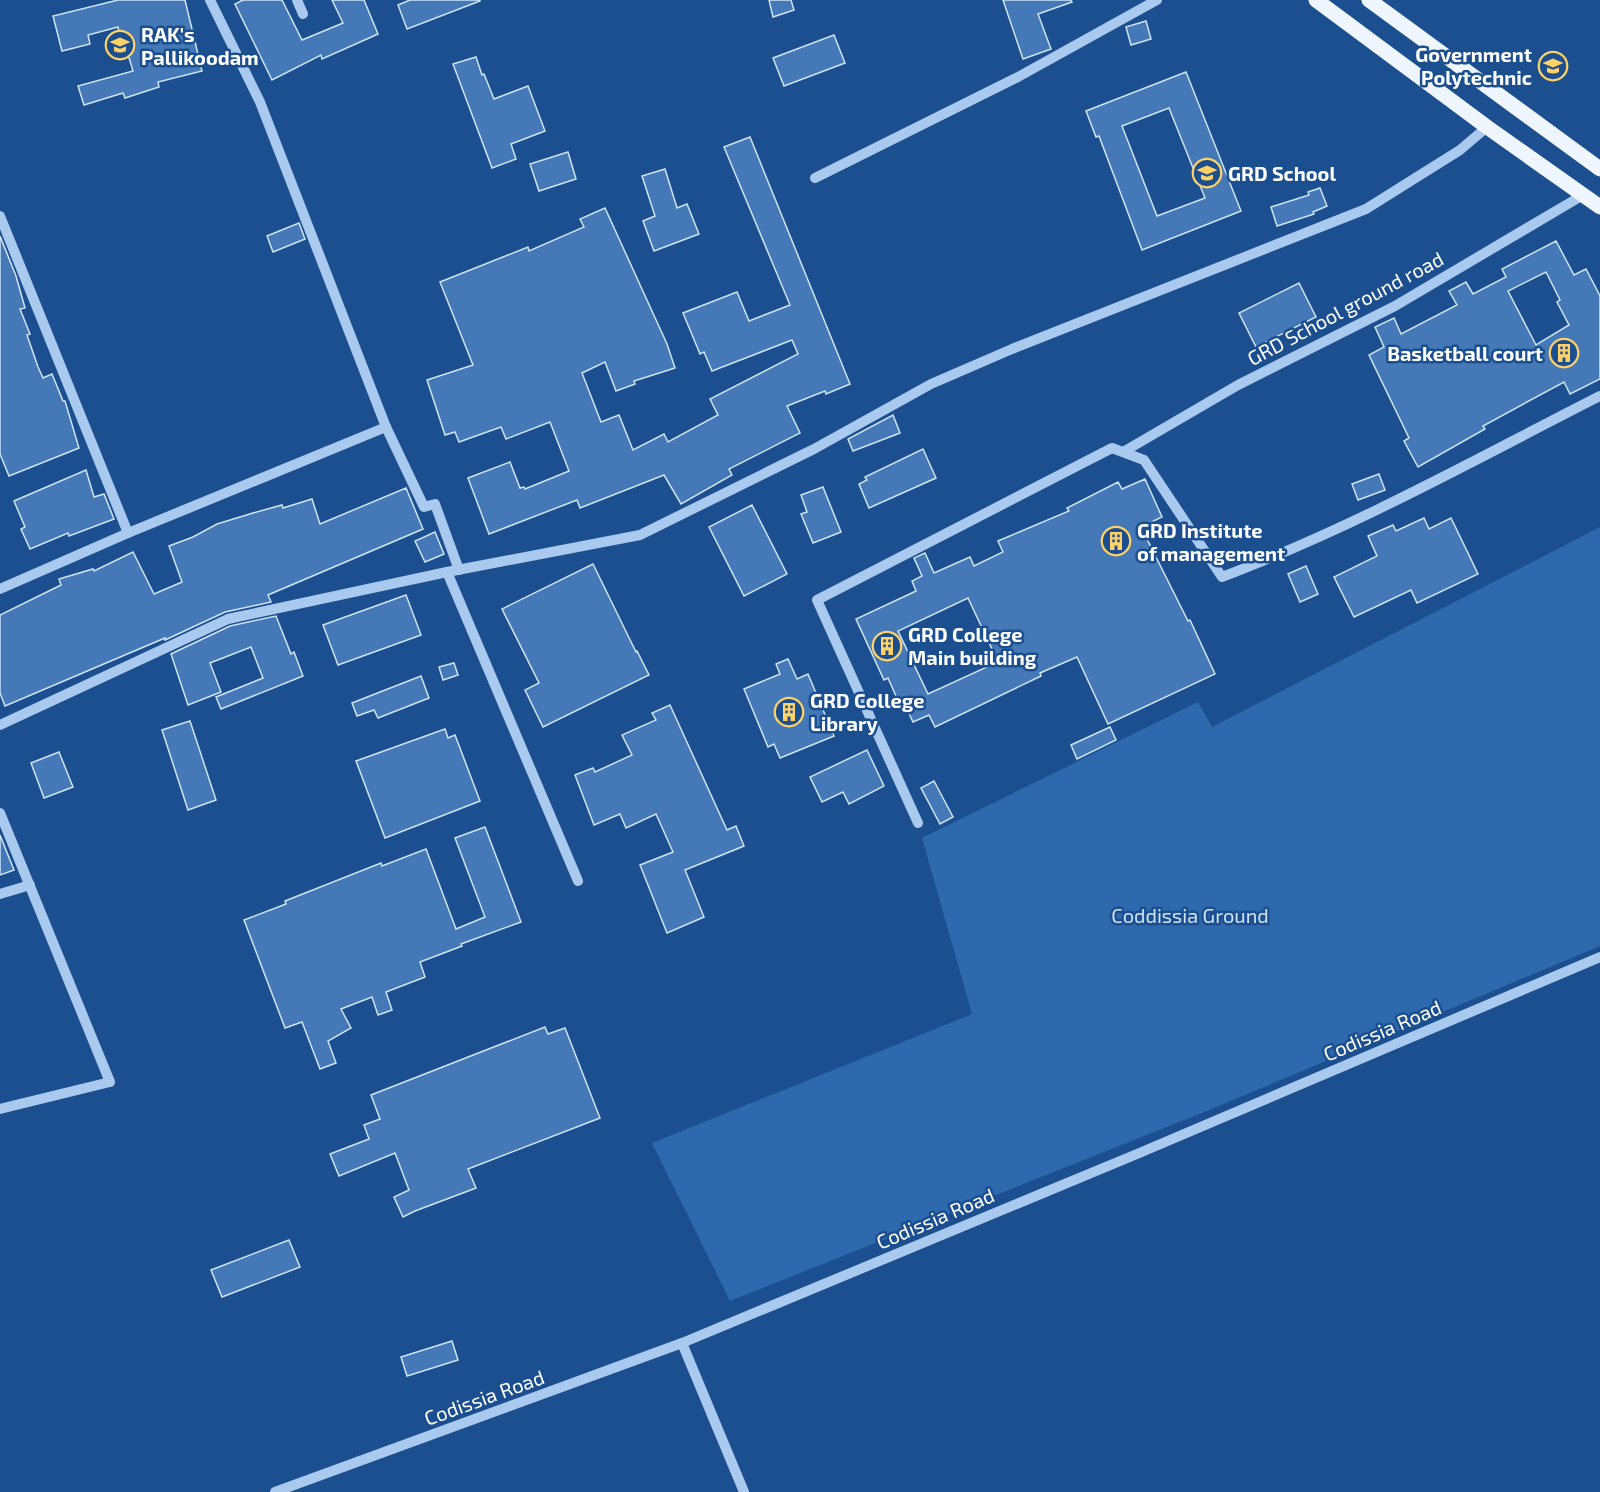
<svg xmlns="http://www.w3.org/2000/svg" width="1600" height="1492" viewBox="0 0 1600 1492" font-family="'Exo 2',sans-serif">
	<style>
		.green { fill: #2e69ad }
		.building { fill: #4478b7; stroke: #cfe3fa; stroke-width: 1.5; fill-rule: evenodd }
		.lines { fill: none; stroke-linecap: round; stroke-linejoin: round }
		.minor { stroke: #a9c9ee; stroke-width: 10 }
		.major { stroke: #f0f6ff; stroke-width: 15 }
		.labels { text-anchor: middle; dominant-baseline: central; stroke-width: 5; stroke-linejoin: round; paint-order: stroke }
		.poi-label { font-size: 20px; font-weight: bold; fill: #fff; stroke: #1b4f8f; text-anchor: start }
		.street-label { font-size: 20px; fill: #fff; stroke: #1b4f8f }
		.park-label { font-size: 20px; fill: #cfe3fa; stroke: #1b4f8f }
	</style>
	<rect width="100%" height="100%" fill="#1b4f8f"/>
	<!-- green -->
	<path class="green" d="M1600,527V946L1202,1113L730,1301L652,1143L972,1014L922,838L1198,702L1212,727Z"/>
	<!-- building -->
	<g class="building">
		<path d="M118,0H185L202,71L158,82L159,87L125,98L123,93L84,105L78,86L133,71L124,41L121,42L118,27L88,35L90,44L62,51L53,16Z"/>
		<path d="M243,0H282L302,40L343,23L332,0H364L378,34L322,59L321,55L272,80L235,4Z"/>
		<path d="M410,0H480V1L407,29L398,5Z"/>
		<path d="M769,0H791L794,10L773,17Z"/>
		<path d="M1003,0H1071L1072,2L1038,14L1051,49L1023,59Z"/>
		<path d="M1146,21L1151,39L1131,45L1126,27Z"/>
		<path d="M834,35L845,63L784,86L773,58Z"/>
		<path d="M476,57L482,75L484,74L494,99L528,86L545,131L511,144L516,159L492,168L453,64Z"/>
		<path d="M1186,72L1241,211L1142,250L1099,136L1096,137L1086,111ZM1169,108L1205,198L1157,216L1122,126Z"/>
		<path d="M750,137L850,384L826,394L825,391L787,406L800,433L729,469L732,475L681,504L664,475L580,508L577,500L489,534L468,478L510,462L520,488L524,487L525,489L569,471L550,422L506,439L501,427L459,442L455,432L445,435L427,380L473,365L440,282L528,247L529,251L584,227L580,219L605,208L667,344L675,368L634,381L635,384L616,391L605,362L582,373L601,422L619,415L633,450L664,434L668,442L718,415L710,399L798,354L792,340L712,371L704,352L700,354L683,313L737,292L749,321L790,305L724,147Z"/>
		<path d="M568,152L576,179L539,191L530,164Z"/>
		<path d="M665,169L677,208L687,204L699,234L654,251L643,221L655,216L642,176Z"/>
		<path d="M1320,188L1327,206L1313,212L1314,214L1277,226L1271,207L1309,195L1308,192Z"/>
		<path d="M299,223L305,239L273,252L267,236Z"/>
		<path d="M0,236L16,276L25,308L20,309L30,334L27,335L38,367L43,378L52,374L63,401H65L79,448L9,476L0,454Z"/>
		<path d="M1556,241L1574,275L1586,269L1600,296V379L1570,394L1564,382L1483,426L1485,429L1418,467L1404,441L1409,438L1369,355L1384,347L1375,327L1394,318L1401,334L1457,305L1449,291L1466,282L1473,294L1506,277L1502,269ZM1546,272L1560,300L1557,302L1569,325L1536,345L1508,291Z"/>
		<path d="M1299,283L1316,317L1256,347L1239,313Z"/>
		<path d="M893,415L900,433L853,451L848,439Z"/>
		<path d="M923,449L936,478L869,508L859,484L867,480L865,477Z"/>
		<path d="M86,470L94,497L104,494L114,519L69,536L68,533L30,549L21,529L25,527L14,501Z"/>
		<path d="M1379,474L1385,490L1358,500L1352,484Z"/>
		<path d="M1145,479L1162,517L1141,527L1188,621L1190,620L1215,674L1108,724L1077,657L1040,673L1041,676L935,727L929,715L913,722L903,701L899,703L888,678L884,680L856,619L916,591L912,581L922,576L914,558L925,553L934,573L970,557L974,566L1003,552L998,541L1069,511L1067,508L1118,482L1122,489ZM968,598L998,662L928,694L898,631Z"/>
		<path d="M823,487L841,532L813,543L801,514L807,512L801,495Z"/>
		<path d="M406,488L423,529L268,595L271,602L225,612L165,640V638L5,706L0,693V615L61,585L59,579L93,569L94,571L133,552L154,594L182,582L169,546L193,537L217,524L253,513L282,505L283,508L312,499L320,524Z"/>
		<path d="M752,505L787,574L744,596L709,527Z"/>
		<path d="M1424,518L1429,529L1451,518L1478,574L1417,603L1411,590L1354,617L1334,577L1377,556L1368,536L1393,525L1396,531Z"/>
		<path d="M435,532L444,554L425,562L415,541Z"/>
		<path d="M593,564L636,652L637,651L649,675L543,727L525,690L539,683L502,609Z"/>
		<path d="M1306,566L1318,594L1300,602L1288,574Z"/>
		<path d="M406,595L421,635L338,665L323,625Z"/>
		<path d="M276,616L291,654L294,652L303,676L221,709L216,697L263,678L251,647L210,663L221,692L188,705L171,654L230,626Z"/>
		<path d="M788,659L797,679L808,674L834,736L780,758L774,744L768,747L744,689L780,674L776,664Z"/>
		<path d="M454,663L458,675L443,680L439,667Z"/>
		<path d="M421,676L429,698L378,718L374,710L357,716L352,703Z"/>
		<path d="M670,705L727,830L736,826L744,846L685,870L704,917L667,933L640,865L673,852L656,814L626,828L620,814L594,825L575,775L593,768L595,772L632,755L622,735L656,720L652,713Z"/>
		<path d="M190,721L216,800L188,810L162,730Z"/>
		<path d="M1110,727L1116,740L1077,759L1071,745Z"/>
		<path d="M445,729L448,738L455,735L480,801L385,838L356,761Z"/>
		<path d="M867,750L884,786L849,804L843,792L822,802L810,777Z"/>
		<path d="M59,752L73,787L44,798L31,763Z"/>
		<path d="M934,781L953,817L940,824L921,788Z"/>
		<path d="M485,827L521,922L461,944L462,946L420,962L425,977L386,992L392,1010L378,1015L372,997L341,1009L351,1028L328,1041L336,1063L320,1069L302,1022L285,1028L244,920L286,904L285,901L381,863L382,866L426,849L456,929L485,917L455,838Z"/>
		<path d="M0,835L14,870L0,875Z"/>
		<path d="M545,1027L548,1034L565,1028L600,1118L468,1169L476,1188L415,1211L403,1217L394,1197L409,1190L395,1153L339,1176L330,1154L369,1139L364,1125L380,1119L371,1095Z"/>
		<path d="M289,1240L300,1267L222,1297L211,1270Z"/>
		<path d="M452,1341L458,1360L407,1376L401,1357Z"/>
	</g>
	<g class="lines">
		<!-- minor -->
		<g class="minor">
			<path d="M210,0L260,102L386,427"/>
			<path d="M297,0L303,14"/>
			<path d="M815,178L1018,77L1157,0"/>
			<path d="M0,216L128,533L0,589"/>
			<path d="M1123,452L1238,385L1395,306L1583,195"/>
			<path d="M128,533L386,427L424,507L435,504L459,570"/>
			<path d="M447,572L578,881"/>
			<path d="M0,725L228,619L447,572L640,535L814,449L931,384L1012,349L1366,209L1460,150L1487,127"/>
			<path d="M0,813L110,1082L0,1109"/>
			<path d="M918,823L817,600L1112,448L1144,460L1222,577C1353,528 1476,459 1600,396"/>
			<path d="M0,894L30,885"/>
			<path d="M682,1343L744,1492"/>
			<path d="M275,1492L682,1343L1137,1154L1600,957"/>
		</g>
		<!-- major -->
		<g class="major">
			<path d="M1316,0L1487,127L1600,207"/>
			<path d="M1369,0L1600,169"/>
		</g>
	</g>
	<!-- icons -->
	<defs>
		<g id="school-ring" transform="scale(1.5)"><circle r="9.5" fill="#1b4f8f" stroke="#ffd166" stroke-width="1.5"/><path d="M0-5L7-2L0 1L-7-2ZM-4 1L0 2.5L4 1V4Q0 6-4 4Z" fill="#ffd166"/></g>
		<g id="university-ring" transform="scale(1.5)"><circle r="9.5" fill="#1b4f8f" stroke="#ffd166" stroke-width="1.5"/><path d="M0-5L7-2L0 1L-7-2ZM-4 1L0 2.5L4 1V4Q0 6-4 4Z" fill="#ffd166"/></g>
		<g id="building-ring" transform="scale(1.5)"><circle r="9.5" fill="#1b4f8f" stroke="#ffd166" stroke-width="1.5"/><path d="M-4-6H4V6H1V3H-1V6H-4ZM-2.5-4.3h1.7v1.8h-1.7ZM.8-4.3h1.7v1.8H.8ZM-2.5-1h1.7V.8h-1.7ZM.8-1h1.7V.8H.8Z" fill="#ffd166"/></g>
	</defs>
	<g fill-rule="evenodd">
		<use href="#school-ring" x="120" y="45"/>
		<use href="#university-ring" x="1553" y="66"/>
		<use href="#school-ring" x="1207" y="173"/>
		<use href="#building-ring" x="1564" y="353"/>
		<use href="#building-ring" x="1116" y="541"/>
		<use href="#building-ring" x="887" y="646"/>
		<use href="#building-ring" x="789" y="712"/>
	</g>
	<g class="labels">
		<!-- poi labels -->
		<g class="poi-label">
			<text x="141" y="34">RAK's<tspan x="141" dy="23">Pallikoodam</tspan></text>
			<text x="1532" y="54" text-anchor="end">Government<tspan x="1532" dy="23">Polytechnic</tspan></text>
			<text x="1228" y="173">GRD School</text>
			<text x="1543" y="353" text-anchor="end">Basketball court</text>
			<text x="1137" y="530">GRD Institute<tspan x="1137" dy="23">of management</tspan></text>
			<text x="908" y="634">GRD College<tspan x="908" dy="23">Main building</tspan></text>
			<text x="810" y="700">GRD College<tspan x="810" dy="23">Library</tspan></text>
		</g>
		<!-- street labels -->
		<g class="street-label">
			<text transform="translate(1345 308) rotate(-28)">GRD School ground road</text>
			<text transform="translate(1382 1030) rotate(-23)">Codissia Road</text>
			<text transform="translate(935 1218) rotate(-23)">Codissia Road</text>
			<text transform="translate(484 1397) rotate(-20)">Codissia Road</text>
		</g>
		<!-- park labels -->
		<g class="park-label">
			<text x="1190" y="915">Coddissia Ground</text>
		</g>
	</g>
</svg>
